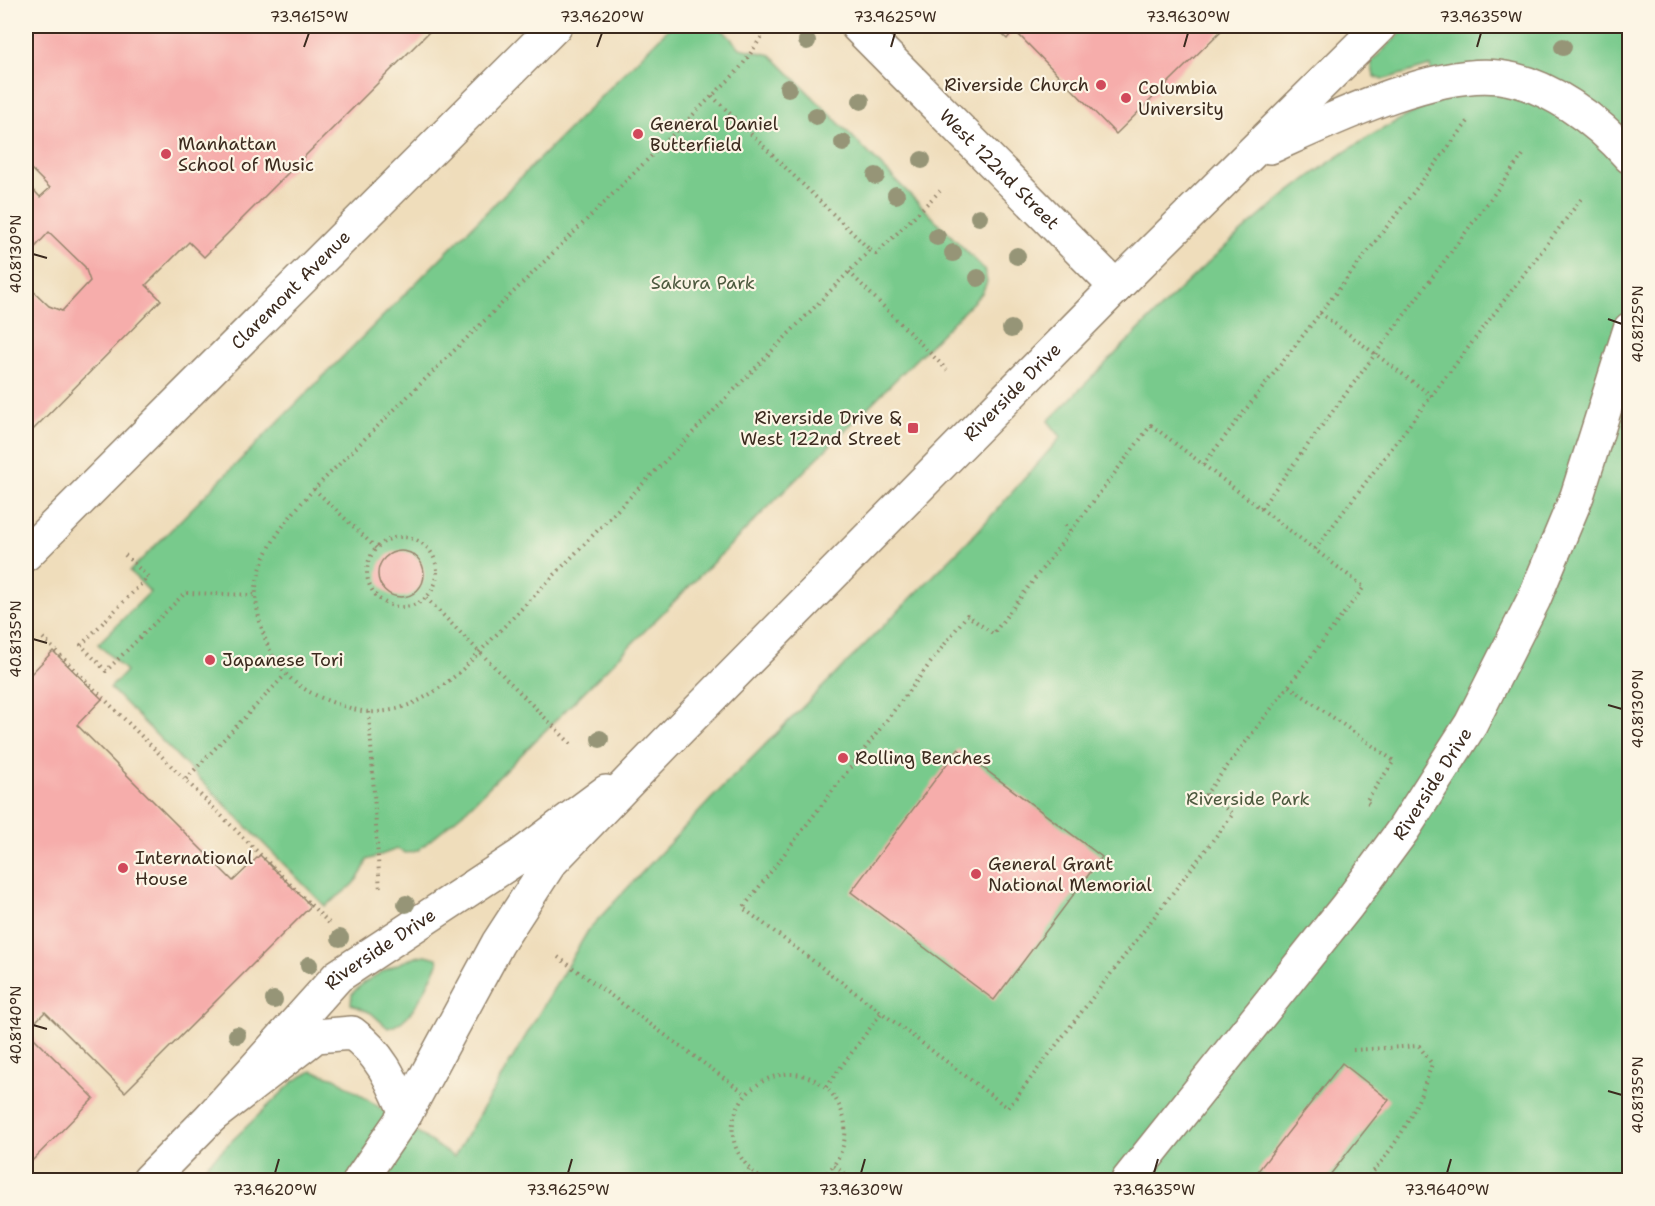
<svg xmlns="http://www.w3.org/2000/svg" width="1655" height="1206" viewBox="0 0 1655 1206" font-family="'Shantell Sans',sans-serif">
	<style>
		.green { fill: #78ca8c; stroke: #5a7a55; stroke-width: 1.5 }
		.building { fill: #f6adab }
		.lines { fill: none; stroke-linecap: round; stroke-linejoin: round }
		.minor-casing { stroke: #95846c; stroke-width: 36 }
		.secondary-casing { stroke: #95846c; stroke-width: 36 }
		.path { stroke: #95846c; stroke-width: 4; stroke-dasharray: 1.5 4.5; stroke-linecap: butt }
		.minor { stroke: #fff; stroke-width: 33 }
		.secondary { stroke: #fff; stroke-width: 33 }
		.tree { fill: #969577 }
		.ticks { fill: none; stroke: #3b2a1e; stroke-width: 2 }
		.poi-dot { fill: #d1495b; stroke: #fcf5e5; stroke-width: 2 }
		.labels { text-anchor: middle; dominant-baseline: central; stroke-width: 4.5; stroke-linejoin: round; paint-order: stroke }
		.poi-label { font-size: 18px; fill: #3b2a1e; stroke: #fcf5e5; text-anchor: start }
		.street-label { font-size: 18px; fill: #3b2a1e; stroke: #fcf5e5 }
		.park-label { font-size: 18px; fill: #4d5a3f; stroke: #fcf5e5 }
		.neatline { fill: none; stroke: #3b2a1e; stroke-width: 2 }
		.ticks-label { font-size: 15px; text-anchor: middle; fill: #3b2a1e }
	</style>
	<rect width="100%" height="100%" fill="#fcf5e5"/>
	<filter id="ink" filterUnits="userSpaceOnUse"><feTurbulence type="fractalNoise" baseFrequency=".0167" numOctaves="2"/><feDisplacementMap in="SourceGraphic" scale="12" xChannelSelector="R" yChannelSelector="G"/><feConvolveMatrix kernelMatrix="1 2 1 2 8 2 1 2 1" color-interpolation-filters="sRGB"/></filter>
	<filter id="wash" filterUnits="userSpaceOnUse"><feTurbulence type="fractalNoise" baseFrequency=".008" numOctaves="4" result="noise"/><feDisplacementMap in="SourceGraphic" scale="24" xChannelSelector="R" yChannelSelector="G"/><feGaussianBlur stdDeviation="1.35" result="paint"/><feColorMatrix in="noise" values="0 0 0 0 0 0 0 0 0 0 0 0 0 0 0 0 0 1.4 0 .05"/><feComposite in="paint" operator="in"/></filter>
	<g filter="url(#wash)">
		<rect width="100%" height="100%" fill="#efddbb"/>
		<!-- green -->
		<g class="green">
			<path d="M671,26H719L740,48L771,55L984,269L987,282L982,293L464,812L417,851L406,853L397,849L367,860C360,883 344,892 325,906L110,688L126,671L98,644L150,592L130,571Z"/>
			<path d="M1408,26H1629V1180H191L294,1081L312,1071L335,1078L454,1157L589,929L712,798L977,532L1061,437L1048,421C1166,306 1285,166 1439,101L1430,66L1382,80L1374,76L1371,62Z"/>
			<path d="M426,955L437,958L438,964C427,984 413,1023 388,1028L371,1013L351,1004L352,994C363,979 408,957 426,955Z"/>
		</g>
		<g id="blocks">
			<!-- building -->
			<g class="building">
				<path d="M26,26H435L204,257L189,242L146,285L161,300L26,437V284L49,306L62,311L90,281L85,267L49,232L26,257V182L40,197L50,188L26,164Z"/>
				<path d="M993,26H1226L1116,134L1014,30L1007,39Z"/>
				<circle cx="401" cy="574" r="23"/>
				<path d="M53,651L102,699L77,725L233,881L260,855L311,906L125,1092L45,1012L33,1024L26,1017V679Z"/>
				<path d="M958,749L1102,857L994,1000L851,892Z"/>
				<path d="M26,1030L94,1098L26,1167Z"/>
				<path d="M1342,1063L1389,1100L1326,1180H1270L1258,1171Z"/>
			</g>
		</g>
	</g>
	<g filter="url(#ink)">
		<use href="#blocks" fill-opacity="0" stroke="#95846c" stroke-width="1.5"/>
		<g class="lines">
			<!-- minor casing -->
			<g class="minor-casing">
				<g id="minor">
					<path id="s1" d="M857,26L1116,287"/>
					<path id="s2" d="M26,554L555,26"/>
					<path id="s3" d="M149,1180L212,1116L338,976L520,856L606,792"/>
				</g>
			</g>
			<!-- secondary casing -->
			<g class="secondary-casing">
				<g id="secondary">
					<path d="M1270,147C1330,120 1435,69 1499,77C1548,83 1598,121 1630,157"/>
					<path d="M212,1116L316,1036L352,1033C381,1054 392,1081 406,1113"/>
					<path id="s4" d="M360,1180L406,1113L498,943L550,863L667,742L1116,287L1380,26"/>
					<path id="s5" d="M1128,1180L1347,906L1403,830L1471,724L1534,599L1577,496L1630,329"/>
				</g>
			</g>
			<!-- path -->
			<g class="path">
				<path d="M712,96L870,250L461,671C436,692 411,710 377,712C363,713 350,708 337,704C292,688 272,668 260,622C257,609 254,595 257,581C265,544 289,517 314,489L712,96C722,86 734,76 743,64C753,51 759,38 771,26"/>
				<path d="M870,250L876,254L940,191"/>
				<path d="M849,272L947,370"/>
				<path d="M1320,313L1432,396"/>
				<path d="M1151,425L1364,587L1206,794L1233,814L1008,1108L743,908L967,615L993,634Z"/>
				<path d="M1203,465L1470,119"/>
				<path d="M314,489L376,548"/>
				<path d="M1261,508L1523,155"/>
				<path d="M1065,525L1071,531"/>
				<circle cx="402" cy="572" r="35"/>
				<path d="M1315,549L1582,198"/>
				<path d="M125,555L148,577L81,645L106,671L185,593L256,595"/>
				<path d="M426,598L573,746"/>
				<path d="M43,638L332,926"/>
				<path d="M1289,686L1394,761L1366,801L1371,805"/>
				<path d="M369,712L380,891"/>
				<path d="M186,779L285,675"/>
				<path d="M558,957L746,1094"/>
				<path d="M1353,1050L1419,1046L1432,1064C1415,1114 1400,1141 1366,1180"/>
				<path d="M826,1087L882,1012"/>
				<path d="M834,1166L854,1180"/>
				<path d="M741,1180L749,1170"/>
				<path d="M763,1180C683,1122 780,1034 832,1094C841,1106 847,1121 845,1137C842,1154 833,1173 815,1180"/>
			</g>
			<!-- minor -->
			<use href="#minor" class="minor"/>
			<!-- secondary -->
			<use href="#secondary" class="secondary"/>
		</g>
		<!-- trees -->
		<g class="tree">
			<circle cx="807" cy="41" r="9"/>
			<circle cx="1563" cy="47" r="9"/>
			<circle cx="788" cy="88" r="9"/>
			<circle cx="861" cy="101" r="9"/>
			<circle cx="816" cy="116" r="9"/>
			<circle cx="843" cy="143" r="9"/>
			<circle cx="922" cy="160" r="9"/>
			<circle cx="876" cy="176" r="9"/>
			<circle cx="896" cy="195" r="9"/>
			<circle cx="979" cy="217" r="9"/>
			<circle cx="937" cy="237" r="9"/>
			<circle cx="953" cy="253" r="9"/>
			<circle cx="1017" cy="256" r="9"/>
			<circle cx="978" cy="278" r="9"/>
			<circle cx="1011" cy="329" r="9"/>
			<circle cx="600" cy="739" r="9"/>
			<circle cx="406" cy="904" r="9"/>
			<circle cx="340" cy="938" r="9"/>
			<circle cx="309" cy="965" r="9"/>
			<circle cx="274" cy="1000" r="9"/>
			<circle cx="237" cy="1035" r="9"/>
		</g>
	</g>
	<!-- ticks -->
	<path class="ticks" d="M304,47L309,33M597,47L602,33M891,47L895,33M1184,47L1188,33M1477,47L1481,33M33,254L47,258M1608,319L1622,324M33,639L47,643M1608,705L1622,709M33,1025L47,1029M1608,1091L1622,1095M275,1173L279,1159M568,1173L572,1159M861,1173L865,1159M1154,1173L1158,1159M1447,1173L1451,1159"/>
	<!-- markers -->
	<g class="poi-dot">
		<circle cx="1101" cy="85" r="6"/>
		<circle cx="1126" cy="98" r="6"/>
		<circle cx="638" cy="134" r="6"/>
		<circle cx="166" cy="154" r="6"/>
		<rect x="907" y="422" width="12" height="12" rx="3"/>
		<circle cx="210" cy="660" r="6"/>
		<circle cx="843" cy="758" r="6"/>
		<circle cx="123" cy="868" r="6"/>
		<circle cx="976" cy="874" r="6"/>
	</g>
	<g class="labels">
		<!-- poi labels -->
		<g class="poi-label">
			<text x="1089" y="85" text-anchor="end">Riverside Church</text>
			<text x="1138" y="88">Columbia<tspan x="1138" dy="21">University</tspan></text>
			<text x="650" y="124">General Daniel<tspan x="650" dy="21">Butterfield</tspan></text>
			<text x="178" y="144">Manhattan<tspan x="178" dy="21">School of Music</tspan></text>
			<text x="901" y="418" text-anchor="end">Riverside Drive &amp;<tspan x="901" dy="21">West 122nd Street</tspan></text>
			<text x="222" y="660">Japanese Tori</text>
			<text x="855" y="758">Rolling Benches</text>
			<text x="135" y="858">International<tspan x="135" dy="21">House</tspan></text>
			<text x="988" y="864">General Grant<tspan x="988" dy="21">National Memorial</tspan></text>
		</g>
		<!-- street labels -->
		<g class="street-label">
			<text stroke="none"><textPath href="#s1" startOffset="202">West 122nd Street</textPath></text>
			<text stroke="none"><textPath href="#s2" startOffset="374">Claremont Avenue</textPath></text>
			<text stroke="none"><textPath href="#s4" startOffset="1030">Riverside Drive</textPath></text>
			<text stroke="none"><textPath href="#s5" startOffset="500">Riverside Drive</textPath></text>
			<text stroke="none"><textPath href="#s3" startOffset="328">Riverside Drive</textPath></text>
		</g>
		<!-- park labels -->
		<g class="park-label">
			<text x="703" y="283">Sakura Park</text>
			<text x="1248" y="799">Riverside Park</text>
		</g>
	</g>
	<!-- margin -->
	<rect width="1655" height="1206" fill="none" stroke="#fcf5e5" stroke-width="66"/>
	<rect x="33" y="33" width="1589" height="1140" class="neatline"/>
	<g class="ticks-label">
		<text x="309" y="22">73.9615°W</text>
		<text x="602" y="22">73.9620°W</text>
		<text x="895" y="22">73.9625°W</text>
		<text x="1188" y="22">73.9630°W</text>
		<text x="1481" y="22">73.9635°W</text>
		<text transform="translate(16 254) rotate(-90)" y="5">40.8130°N</text>
		<text transform="translate(1638 324) rotate(-90)" y="5">40.8125°N</text>
		<text transform="translate(16 639) rotate(-90)" y="5">40.8135°N</text>
		<text transform="translate(1638 709) rotate(-90)" y="5">40.8130°N</text>
		<text transform="translate(16 1025) rotate(-90)" y="5">40.8140°N</text>
		<text transform="translate(1638 1095) rotate(-90)" y="5">40.8135°N</text>
		<text x="275" y="1195">73.9620°W</text>
		<text x="568" y="1195">73.9625°W</text>
		<text x="861" y="1195">73.9630°W</text>
		<text x="1154" y="1195">73.9635°W</text>
		<text x="1447" y="1195">73.9640°W</text>
	</g>
</svg>
